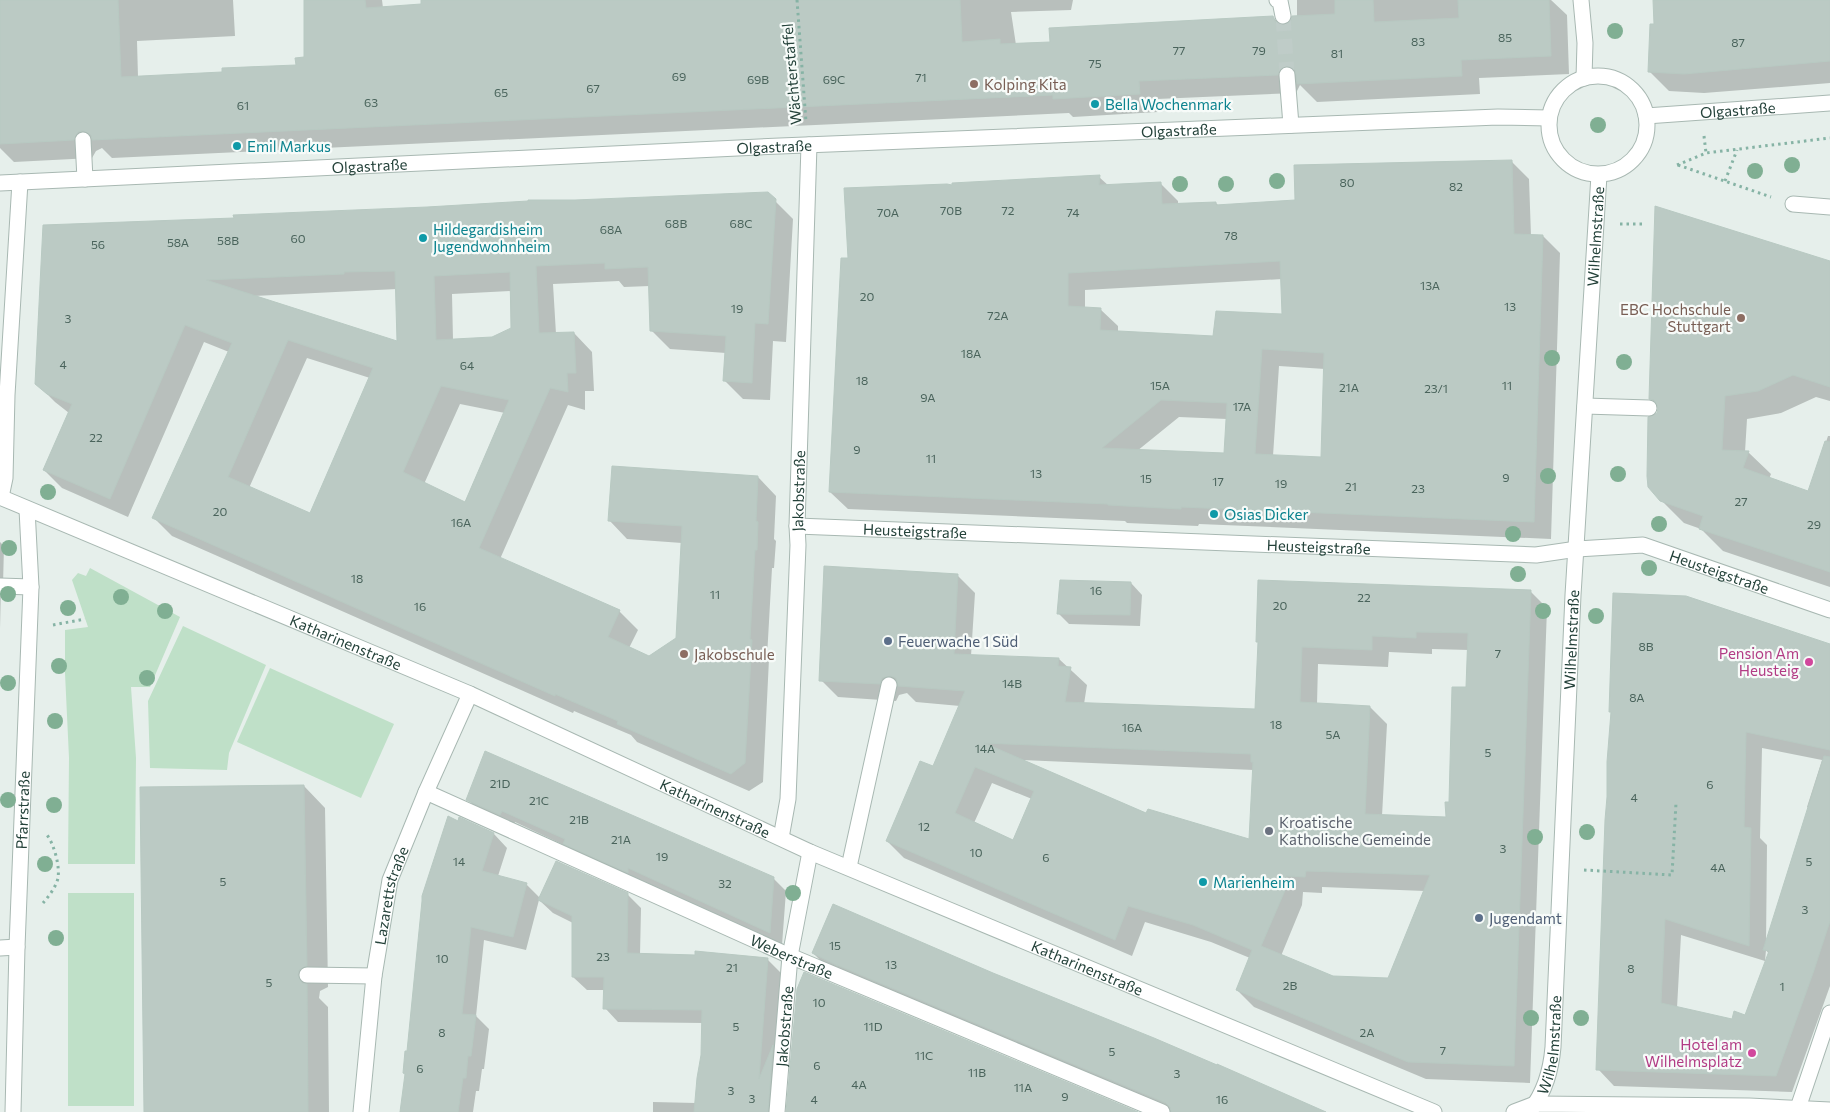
<svg xmlns="http://www.w3.org/2000/svg" width="1830" height="1112" viewBox="0 0 1830 1112" font-family="Commissioner,sans-serif">
	<style>
		.green { fill: #bfe0c8 }
		.shadow { fill: #0003; fill-rule: evenodd }
		.building { fill: #bbcac4; stroke: #b8c9c2; fill-rule: evenodd }
		.lines { fill: none; stroke-linecap: round; stroke-linejoin: round }
		.minor-tunnel { stroke: #bfccc8; stroke-width: 15; stroke-dasharray: 15 8; stroke-linecap: butt }
		.minor-casing { stroke: #a8b8b2; stroke-width: 17 }
		.path { stroke: #86b3a5; stroke-width: 3; stroke-dasharray: 2.5 4; stroke-linecap: butt }
		.minor { stroke: #fff; stroke-width: 15 }
		.tree { fill: #80af93 }
		.education-dot { fill: #8d6e63; stroke: #f7fbf9; stroke-width: 2 }
		.culture-dot { fill: #0f9aa8; stroke: #f7fbf9; stroke-width: 2 }
		.service-dot { fill: #5c6f8a; stroke: #f7fbf9; stroke-width: 2 }
		.hotel-dot { fill: #d1479c; stroke: #f7fbf9; stroke-width: 2 }
		.worship-dot { fill: #6b7280; stroke: #f7fbf9; stroke-width: 2 }
		.labels { text-anchor: middle; dominant-baseline: central; stroke-width: 4.5; stroke-linejoin: round; paint-order: stroke }
		.number-label { font-size: 12px; fill: #4a645c }
		.street-label { font-size: 15px; fill: #24423a; stroke: #f7fbf9 }
		.education-label { font-size: 15px; fill: #785e54; stroke: #f7fbf9; text-anchor: start }
		.culture-label { font-size: 15px; fill: #0d838f; stroke: #f7fbf9; text-anchor: start }
		.service-label { font-size: 15px; fill: #4e5e75; stroke: #f7fbf9; text-anchor: start }
		.hotel-label { font-size: 15px; fill: #b23c85; stroke: #f7fbf9; text-anchor: end }
		.worship-label { font-size: 15px; fill: #5b616d; stroke: #f7fbf9; text-anchor: start }
	</style>
	<rect width="100%" height="100%" fill="#e6efeb"/>
	<!-- green -->
	<g class="green">
		<path d="M90,568L180,617L150,687H131L136,758L135,864H68L69,758L65,673V630L88,627L72,580L78,573L86,576Z"/>
		<path d="M183,626L266,665L229,753L227,770L150,768L148,701Z"/>
		<path d="M270,668L394,724L361,798L237,742Z"/>
		<rect x="68" y="893" width="66" height="213"/>
	</g>
	<!-- shadow -->
	<g class="shadow">
		<path d="M0,0H233L235,36L137,41L138,77L223,73L297,66L306,58L304,0H382L383,8L422,6V0H1073L1071,10L1011,12L1016,45L1051,43L1273,18L1284,27L1291,24L1297,16V0H1551L1567,15L1569,74L1479,78L1480,94L1317,102L1300,85L1296,93L1157,99L1158,112L1073,117L1069,113L112,158L102,148L96,151L92,158L14,162L0,148Z"/>
		<path d="M1654,0H1830V83L1704,93L1669,91L1649,71L1655,25Z"/>
		<path d="M1511,161L1529,179L1531,236H1543L1560,253L1551,539L1199,524L1198,526L1127,523L1125,521L848,509L830,492L849,260L953,187L1099,177L1109,186L1160,183L1178,201V205L1216,203L1219,206L1296,202ZM1282,279L1284,315L1214,338L1118,332V326L1100,309L1085,308V290ZM1279,366L1325,369L1323,458L1273,456ZM1179,417L1227,419L1225,455L1137,451Z"/>
		<path d="M767,193L793,219L786,342L773,341L770,400L743,399L724,380L726,353L670,349L652,331L650,286L624,287L619,281L553,284L556,334L574,333L592,352L594,391H585V410L568,405L500,559L619,611L638,630L629,648L649,657L678,639L682,543L627,539L609,520L758,477L776,496L774,539L776,541L774,568H772L767,657L769,659L763,782L749,791L637,742L631,735L574,711L573,713L172,536L154,518L229,352L204,342L128,517L62,488L44,470L69,413L55,402L37,384L235,219ZM397,289L398,343L254,296ZM511,291L513,329L493,338L453,340L452,294ZM307,358L370,378L310,515L249,488ZM460,404L505,413L465,503L424,484Z"/>
		<path d="M1830,262V401L1816,397L1781,413L1747,419L1745,452H1748L1771,474L1769,479L1809,493L1828,436H1830V587L1723,551L1701,529L1684,523L1661,500L1658,414L1660,408L1650,398Z"/>
		<path d="M0,542L4,546L3,585L1,586L0,629Z"/>
		<path d="M958,576L975,593L971,656L1059,659L1087,685L1084,704L1256,711L1259,643L1530,591L1547,608L1530,1083L1426,1079L1254,1007L1237,990L1250,958L1211,942L1145,922L1132,956L904,858L887,841L934,768L960,706L916,702L907,693L899,695L896,701L838,697L821,680ZM1432,649L1469,650L1467,689L1451,803L1447,818L1382,816L1387,724L1370,707L1317,704L1318,664L1388,667L1389,652L1432,654ZM1022,760L1254,770L1250,841L1147,814ZM992,783L1032,799L1014,841L974,823ZM1322,887L1425,891L1388,979L1332,977L1281,956L1302,905L1303,892L1322,893Z"/>
		<path d="M1131,583L1142,595L1140,626L1069,624L1058,613Z"/>
		<path d="M1830,646V986L1792,1092L1614,1086L1598,1069L1612,714L1610,711ZM1762,748L1822,760L1807,807L1809,808L1766,944L1767,845L1760,838ZM1681,935L1765,961L1766,950L1769,954L1745,1017L1732,1021L1677,1008Z"/>
		<path d="M304,786L325,808L328,987L320,991L319,998L328,1007L329,1112H145Z"/>
		<path d="M468,800L773,878L786,891L782,945L640,880V884L578,856L568,847L515,822L513,827L481,812Z"/>
		<path d="M460,819L494,834L507,848L498,876L526,884L540,898L627,894L641,908L640,955L767,959L781,973L775,1049L782,1112H653V1102L696,1103L702,1055L703,1023L618,1022L605,1008V990H587L573,977V923L553,913L539,900L526,950L484,940L476,1016L489,1029L484,1069H482L479,1091H476L473,1112H402L408,1052Z"/>
		<path d="M813,953L993,974L1324,1112H1170L852,979L827,967Z"/>
	</g>
	<!-- building -->
	<g class="building">
		<path d="M0,0H118L121,77L222,72V68L296,65L295,58L304,57V0H365L366,8L421,4V0H960L962,42L1000,39V44L1050,42L1049,28L1273,16L1276,23L1284,25L1290,23L1292,16L1335,14V0H1373L1374,22L1459,18L1458,0H1549L1551,56L1461,60L1462,76L1297,84L1295,70L1291,67L1286,66L1281,68L1278,75L1139,81L1140,94L1053,99V95L92,140L91,135L83,131L78,132L74,140L0,144Z"/>
		<path d="M1653,0H1830V61L1684,74L1648,72L1650,24H1654Z"/>
		<path d="M1512,160L1514,234L1543,235L1534,522L1181,507V509L1108,505V504L829,492L841,258H848L844,188L947,184L952,185V183L1100,175L1099,185L1161,182L1162,204L1216,202V205L1295,200L1294,165ZM1280,261L1282,314L1216,311L1213,336L1100,330L1101,308L1068,306V273ZM1262,349L1324,353L1321,457L1255,454ZM1161,400L1227,403L1224,453L1102,448Z"/>
		<path d="M768,192L776,199L768,324L755,323L752,383L723,381L726,336L650,331L648,267L605,269V263L536,266L539,333L574,332L576,373H567L568,392L550,388L479,548L620,610L608,637L649,656L676,638L682,526L608,521L612,466L758,476L756,521L758,522L757,550H755L750,639L752,640L745,763L731,774L617,724L618,721L555,694V696L152,518L232,343L185,325L110,499L43,470L72,404L47,394L35,384L43,225L234,218L233,215L427,207L528,201V200H575ZM395,271L397,341L206,280L344,274V272ZM510,272L511,328L492,337L436,340L434,276ZM288,340L373,368L310,513L228,477ZM441,386L509,400L465,502L403,472Z"/>
		<path d="M1655,206L1830,261V387L1793,375L1758,391L1725,396L1722,450L1749,451L1743,468L1808,491L1825,441L1830,442V572L1699,529L1703,516L1660,501L1648,487L1647,476L1648,417L1657,413L1658,408L1654,400L1649,399Z"/>
		<path d="M824,566L958,574L954,654L1059,658L1058,666L1071,667L1065,702L1255,709L1258,642H1256L1258,580L1531,590L1514,1066L1408,1062L1236,990L1252,950L1193,925L1128,906L1115,940L886,841L920,761L933,766L965,691L898,686L896,678L891,676L882,678L880,684L819,681ZM1416,632L1468,633L1466,687H1452L1449,802H1445L1446,817L1365,814L1370,706L1300,702L1302,647L1372,650V636L1416,638ZM984,743L1251,754V762H1253L1249,839L1148,809L1146,813ZM975,767L1034,791L1013,840L955,813ZM1306,871L1430,875L1388,978L1333,976L1261,946L1286,888V876L1305,877Z"/>
		<path d="M1060,580L1131,582L1130,615L1057,614Z"/>
		<path d="M1613,593L1686,596L1830,644V750L1746,732L1744,827L1751,828L1749,946L1665,919L1661,1003L1732,1019L1734,1011L1745,1015L1769,951L1763,950L1824,756L1830,757V921L1813,973L1776,1076L1596,1070L1605,820L1607,797V762L1611,712H1609Z"/>
		<path d="M485,751L774,877L770,933L628,868V873L563,844L565,839L502,811L500,815L466,800Z"/>
		<path d="M304,785L307,966L299,970L298,975L302,983L307,984L308,1112H144L140,787Z"/>
		<path d="M448,816L458,821L459,817L494,833L482,871L527,883L513,937L471,927L462,1014L476,1015L471,1056H468L466,1078H463L458,1112H400L405,1074L403,1073L405,1051H407L422,901V896Z"/>
		<path d="M556,861L628,893L627,953L695,955V951L768,958L759,1079L773,1045L768,1112H694L697,1078L701,1055L702,1010L603,1009L604,977H572V916L538,900Z"/>
		<path d="M833,904L993,973L1154,1038L1217,1065V1064L1326,1112H1171L1170,1107L1166,1103L837,965L838,966L812,953Z"/>
		<path d="M804,972L1138,1112H786L797,989Z"/>
	</g>
	<g class="lines">
		<!-- minor-tunnel -->
		<path class="minor-tunnel" d="M1283,16L1287,75"/>
		<!-- minor casing -->
		<g class="minor-casing">
			<g id="minor">
				<path d="M1277,0L1280,1L1283,16"/>
				<path d="M1581,0L1585,43L1584,78"/>
				<path d="M1287,75L1291,125"/>
				<circle cx="1598" cy="125" r="49"/>
				<path id="s1" d="M1646,116L1830,103"/>
				<path d="M83,140L85,179"/>
				<path id="s2" d="M0,183L780,146L1498,117L1549,118"/>
				<path d="M1793,204L1830,207"/>
				<path d="M1585,406L1649,408"/>
				<path id="s3" d="M0,497L470,694L810,852L1434,1112"/>
				<path d="M1,497L5,478L7,395L20,182"/>
				<path id="s4" d="M797,526L1536,555L1577,549L1643,545L1830,610"/>
				<path d="M0,586L31,587"/>
				<path id="s5" d="M426,792L790,956L1162,1112"/>
				<path id="s6" d="M781,838L788,799L798,545L797,526L809,145"/>
				<path d="M849,867L889,685"/>
				<path d="M0,948L17,947"/>
				<path d="M307,975L374,976"/>
				<path d="M1798,1108L1830,1013"/>
				<path id="s7" d="M13,1112L17,947L31,587L27,509"/>
				<path id="s8" d="M361,1112L374,976L390,880L426,792L470,694"/>
				<path id="s9" d="M777,1112L790,956L810,852"/>
				<path d="M1514,1112L1535,1104L1749,1106L1830,1110"/>
				<path id="s10" d="M1529,1112C1544,1094 1551,1071 1553,1047L1573,595L1599,175"/>
			</g>
		</g>
		<!-- path -->
		<g class="path">
			<path d="M797,0L806,122"/>
			<path d="M1704,136L1706,153"/>
			<path d="M1677,165L1706,153L1830,138"/>
			<path d="M1678,165L1771,197"/>
			<path d="M1725,181L1737,150"/>
			<path d="M1620,224H1642"/>
			<path d="M53,625L85,619"/>
			<path d="M1584,870L1672,875L1676,803"/>
			<path d="M43,903C49,896 56,887 58,878C60,866 54,844 47,835"/>
		</g>
		<!-- minor -->
		<use href="#minor" class="minor"/>
	</g>
	<!-- trees -->
	<g class="tree">
		<circle cx="1615" cy="31" r="8"/>
		<circle cx="1598" cy="125" r="8"/>
		<circle cx="1792" cy="165" r="8"/>
		<circle cx="1755" cy="171" r="8"/>
		<circle cx="1277" cy="181" r="8"/>
		<circle cx="1180" cy="184" r="8"/>
		<circle cx="1226" cy="184" r="8"/>
		<circle cx="1552" cy="358" r="8"/>
		<circle cx="1624" cy="362" r="8"/>
		<circle cx="1618" cy="474" r="8"/>
		<circle cx="1548" cy="476" r="8"/>
		<circle cx="48" cy="492" r="8"/>
		<circle cx="1659" cy="524" r="8"/>
		<circle cx="1513" cy="534" r="8"/>
		<circle cx="9" cy="548" r="8"/>
		<circle cx="1649" cy="568" r="8"/>
		<circle cx="1518" cy="574" r="8"/>
		<circle cx="8" cy="594" r="8"/>
		<circle cx="121" cy="597" r="8"/>
		<circle cx="68" cy="608" r="8"/>
		<circle cx="165" cy="611" r="8"/>
		<circle cx="1543" cy="611" r="8"/>
		<circle cx="1596" cy="616" r="8"/>
		<circle cx="59" cy="666" r="8"/>
		<circle cx="147" cy="678" r="8"/>
		<circle cx="8" cy="683" r="8"/>
		<circle cx="55" cy="721" r="8"/>
		<circle cx="8" cy="800" r="8"/>
		<circle cx="54" cy="805" r="8"/>
		<circle cx="1587" cy="832" r="8"/>
		<circle cx="1535" cy="837" r="8"/>
		<circle cx="45" cy="864" r="8"/>
		<circle cx="793" cy="893" r="8"/>
		<circle cx="56" cy="938" r="8"/>
		<circle cx="1531" cy="1018" r="8"/>
		<circle cx="1581" cy="1018" r="8"/>
	</g>
	<!-- markers -->
	<g class="education-dot">
		<circle cx="974" cy="84" r="5"/>
		<circle cx="1741" cy="318" r="5"/>
		<circle cx="684" cy="654" r="5"/>
	</g>
	<g class="culture-dot">
		<circle cx="1095" cy="104" r="5"/>
		<circle cx="237" cy="146" r="5"/>
		<circle cx="423" cy="238" r="5"/>
		<circle cx="1214" cy="514" r="5"/>
		<circle cx="1203" cy="882" r="5"/>
	</g>
	<g class="service-dot">
		<circle cx="888" cy="641" r="5"/>
		<circle cx="1479" cy="918" r="5"/>
	</g>
	<g class="hotel-dot">
		<circle cx="1809" cy="662" r="5"/>
		<circle cx="1752" cy="1053" r="5"/>
	</g>
	<circle class="worship-dot" cx="1269" cy="831" r="5"/>
	<g class="labels">
		<!-- number labels -->
		<g class="number-label">
			<text x="1505" y="37">85</text>
			<text x="1418" y="41">83</text>
			<text x="1738" y="42">87</text>
			<text x="1179" y="50">77</text>
			<text x="1259" y="50">79</text>
			<text x="1337" y="53">81</text>
			<text x="1095" y="63">75</text>
			<text x="679" y="76">69</text>
			<text x="921" y="77">71</text>
			<text x="758" y="79">69B</text>
			<text x="834" y="79">69C</text>
			<text x="593" y="88">67</text>
			<text x="501" y="92">65</text>
			<text x="371" y="102">63</text>
			<text x="243" y="105">61</text>
			<text x="1347" y="182">80</text>
			<text x="1456" y="186">82</text>
			<text x="951" y="210">70B</text>
			<text x="1008" y="210">72</text>
			<text x="888" y="212">70A</text>
			<text x="1073" y="212">74</text>
			<text x="676" y="223">68B</text>
			<text x="741" y="223">68C</text>
			<text x="611" y="229">68A</text>
			<text x="1231" y="235">78</text>
			<text x="298" y="238">60</text>
			<text x="228" y="240">58B</text>
			<text x="178" y="242">58A</text>
			<text x="98" y="244">56</text>
			<text x="1430" y="285">13A</text>
			<text x="867" y="296">20</text>
			<text x="1510" y="306">13</text>
			<text x="737" y="308">19</text>
			<text x="998" y="315">72A</text>
			<text x="68" y="318">3</text>
			<text x="971" y="353">18A</text>
			<text x="63" y="364">4</text>
			<text x="467" y="365">64</text>
			<text x="862" y="380">18</text>
			<text x="1160" y="385">15A</text>
			<text x="1507" y="385">11</text>
			<text x="1349" y="387">21A</text>
			<text x="1436" y="388">23/1</text>
			<text x="928" y="397">9A</text>
			<text x="1242" y="406">17A</text>
			<text x="96" y="437">22</text>
			<text x="857" y="449">9</text>
			<text x="931" y="458">11</text>
			<text x="1036" y="473">13</text>
			<text x="1506" y="477">9</text>
			<text x="1146" y="478">15</text>
			<text x="1218" y="481">17</text>
			<text x="1281" y="483">19</text>
			<text x="1351" y="486">21</text>
			<text x="1418" y="488">23</text>
			<text x="1741" y="501">27</text>
			<text x="220" y="511">20</text>
			<text x="461" y="522">16A</text>
			<text x="1814" y="524">29</text>
			<text x="357" y="578">18</text>
			<text x="1096" y="590">16</text>
			<text x="715" y="594">11</text>
			<text x="1364" y="597">22</text>
			<text x="1280" y="605">20</text>
			<text x="420" y="606">16</text>
			<text x="1646" y="646">8B</text>
			<text x="1498" y="653">7</text>
			<text x="1012" y="683">14B</text>
			<text x="1637" y="697">8A</text>
			<text x="1276" y="724">18</text>
			<text x="1132" y="727">16A</text>
			<text x="1333" y="734">5A</text>
			<text x="985" y="748">14A</text>
			<text x="1488" y="752">5</text>
			<text x="500" y="783">21D</text>
			<text x="1710" y="784">6</text>
			<text x="1634" y="797">4</text>
			<text x="539" y="800">21C</text>
			<text x="579" y="819">21B</text>
			<text x="924" y="826">12</text>
			<text x="621" y="839">21A</text>
			<text x="1503" y="848">3</text>
			<text x="976" y="852">10</text>
			<text x="662" y="856">19</text>
			<text x="1046" y="857">6</text>
			<text x="459" y="861">14</text>
			<text x="1809" y="861">5</text>
			<text x="1718" y="867">4A</text>
			<text x="223" y="881">5</text>
			<text x="725" y="883">32</text>
			<text x="1805" y="909">3</text>
			<text x="835" y="945">15</text>
			<text x="603" y="956">23</text>
			<text x="442" y="958">10</text>
			<text x="891" y="964">13</text>
			<text x="732" y="967">21</text>
			<text x="1631" y="968">8</text>
			<text x="269" y="982">5</text>
			<text x="1290" y="985">2B</text>
			<text x="1782" y="986">1</text>
			<text x="819" y="1002">10</text>
			<text x="736" y="1026">5</text>
			<text x="873" y="1026">11D</text>
			<text x="442" y="1032">8</text>
			<text x="1367" y="1032">2A</text>
			<text x="1443" y="1050">7</text>
			<text x="1112" y="1051">5</text>
			<text x="924" y="1055">11C</text>
			<text x="817" y="1065">6</text>
			<text x="420" y="1068">6</text>
			<text x="977" y="1072">11B</text>
			<text x="1177" y="1073">3</text>
			<text x="859" y="1084">4A</text>
			<text x="1023" y="1087">11A</text>
			<text x="731" y="1090">3</text>
			<text x="1065" y="1096">9</text>
			<text x="752" y="1098">3</text>
			<text x="814" y="1099">4</text>
			<text x="1222" y="1099">16</text>
		</g>
		<!-- street labels -->
		<g class="street-label">
			<text transform="translate(791 74) rotate(-95)">Wächterstaffel</text>
			<text stroke="none"><textPath href="#s1" startOffset="92">Olgastraße</textPath></text>
			<text stroke="none"><textPath href="#s2" startOffset="1180">Olgastraße</textPath></text>
			<text stroke="none"><textPath href="#s2" startOffset="775">Olgastraße</textPath></text>
			<text stroke="none"><textPath href="#s2" startOffset="370">Olgastraße</textPath></text>
			<text stroke="none"><textPath href="#s10" startOffset="882">Wilhelmstraße</textPath></text>
			<text stroke="none"><textPath href="#s6" startOffset="348">Jakobstraße</textPath></text>
			<text stroke="none"><textPath href="#s4" startOffset="118">Heusteigstraße</textPath></text>
			<text stroke="none"><textPath href="#s4" startOffset="522">Heusteigstraße</textPath></text>
			<text stroke="none"><textPath href="#s4" startOffset="928">Heusteigstraße</textPath></text>
			<text stroke="none"><textPath href="#s10" startOffset="478">Wilhelmstraße</textPath></text>
			<text stroke="none"><textPath href="#s3" startOffset="375">Katharinenstraße</textPath></text>
			<text stroke="none"><textPath href="#s3" startOffset="780">Katharinenstraße</textPath></text>
			<text stroke="none"><textPath href="#s7" startOffset="302">Pfarrstraße</textPath></text>
			<text stroke="none"><textPath href="#s8" startOffset="219">Lazarettstraße</textPath></text>
			<text stroke="none"><textPath href="#s5" startOffset="401">Weberstraße</textPath></text>
			<text stroke="none"><textPath href="#s3" startOffset="1185">Katharinenstraße</textPath></text>
			<text stroke="none"><textPath href="#s9" startOffset="86">Jakobstraße</textPath></text>
			<text stroke="none"><textPath href="#s10" startOffset="72">Wilhelmstraße</textPath></text>
		</g>
		<!-- education labels -->
		<g class="education-label">
			<text x="984" y="84">Kolping Kita</text>
			<text x="1731" y="309" text-anchor="end">EBC Hochschule<tspan x="1731" dy="17">Stuttgart</tspan></text>
			<text x="694" y="654">Jakobschule</text>
		</g>
		<!-- culture labels -->
		<g class="culture-label">
			<text x="1105" y="104">Bella Wochenmark</text>
			<text x="247" y="146">Emil Markus</text>
			<text x="433" y="229">Hildegardisheim<tspan x="433" dy="17">Jugendwohnheim</tspan></text>
			<text x="1224" y="514">Osias Dicker</text>
			<text x="1213" y="882">Marienheim</text>
		</g>
		<!-- service labels -->
		<g class="service-label">
			<text x="898" y="641">Feuerwache 1 Süd</text>
			<text x="1489" y="918">Jugendamt</text>
		</g>
		<!-- hotel labels -->
		<g class="hotel-label">
			<text x="1799" y="653">Pension Am<tspan x="1799" dy="17">Heusteig</tspan></text>
			<text x="1742" y="1044">Hotel am<tspan x="1742" dy="17">Wilhelmsplatz</tspan></text>
		</g>
		<!-- worship labels -->
		<g class="worship-label">
			<text x="1279" y="822">Kroatische<tspan x="1279" dy="17">Katholische Gemeinde</tspan></text>
		</g>
	</g>
</svg>
